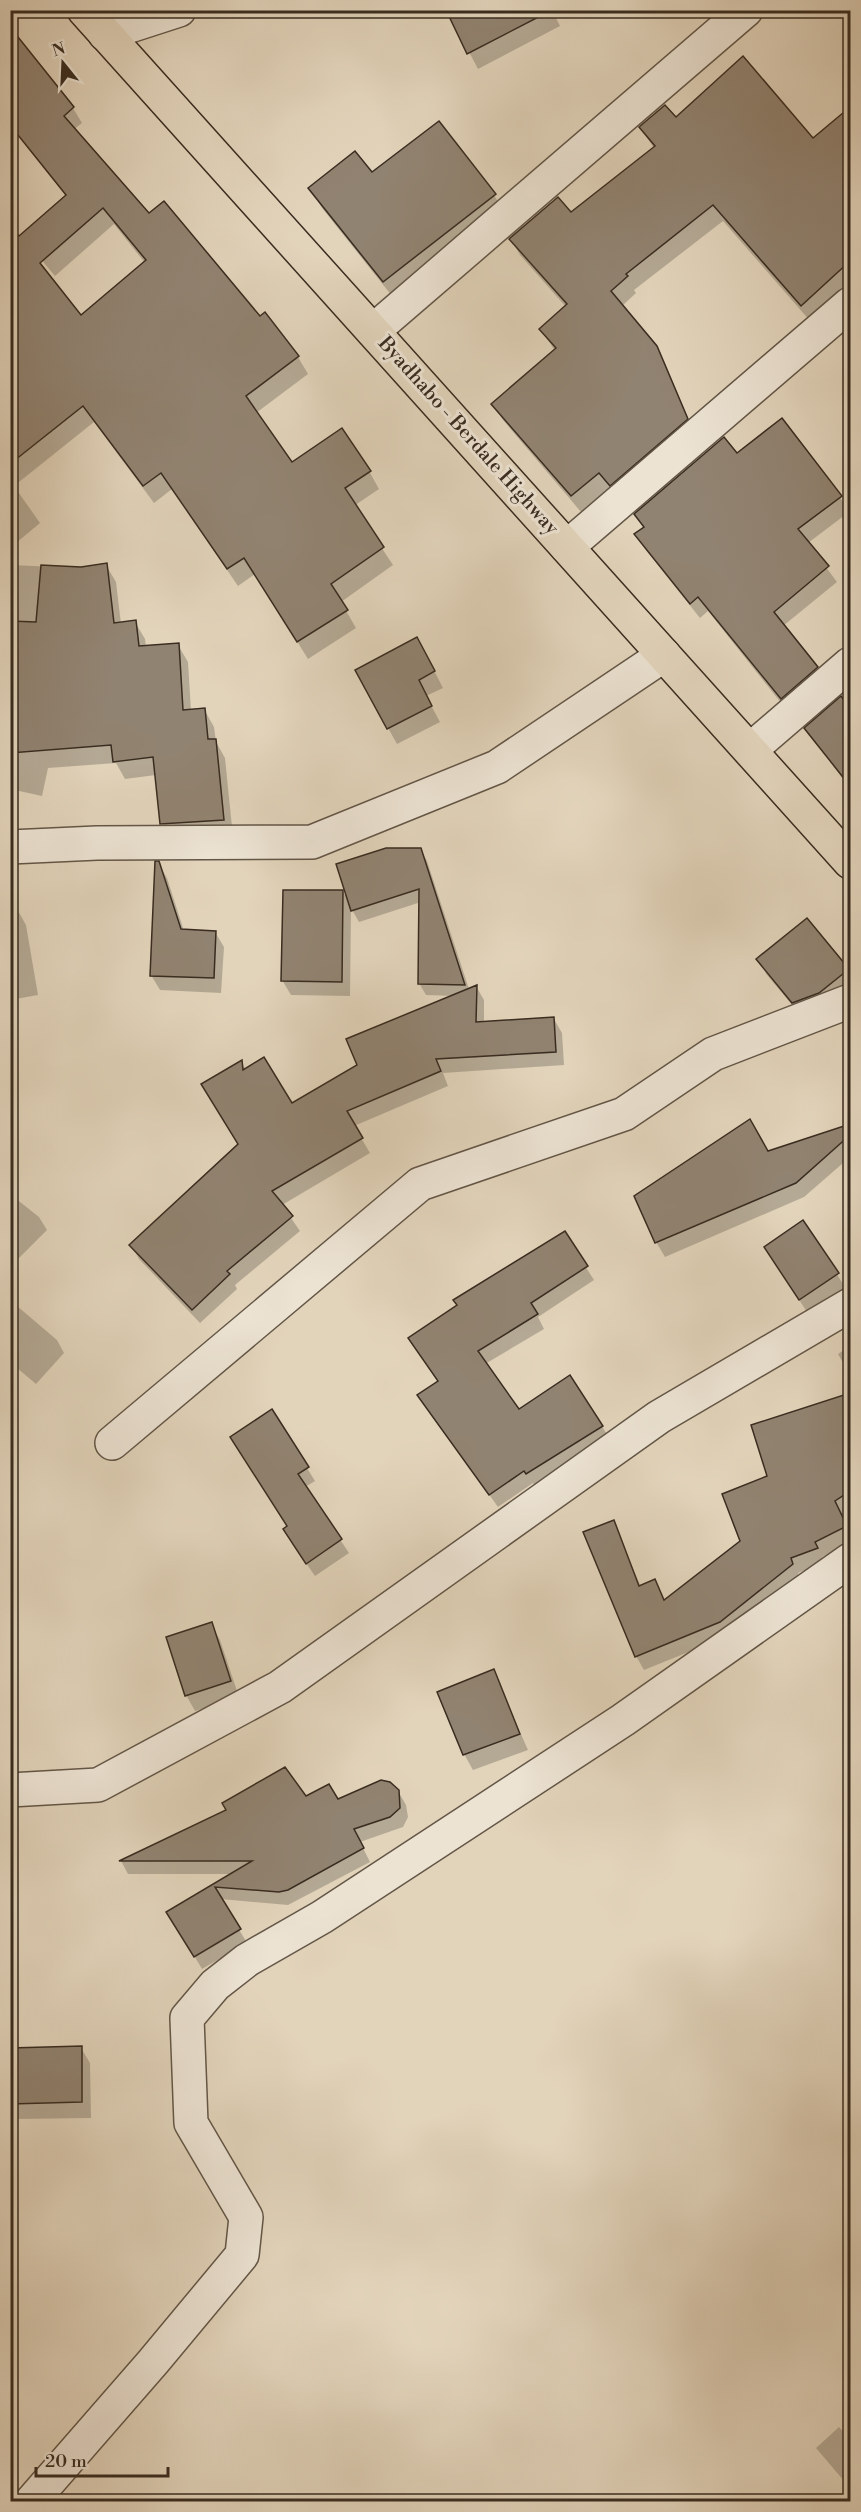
<svg xmlns="http://www.w3.org/2000/svg" width="861" height="2512" viewBox="0 0 861 2512" font-family="'Libre Bodoni',serif">
	<style>
		.shadow { fill: #0003 }
		.building { fill: #918371; stroke: #392c20; stroke-width: 1.5; fill-rule: evenodd }
		.lines { fill: none; stroke-linecap: round; stroke-linejoin: round }
		.minor-casing { stroke: #635647; stroke-width: 36 }
		.primary-casing { stroke: #392c20; stroke-width: 36 }
		.minor { stroke: #ece3d3; stroke-width: 33 }
		.primary { stroke: #e2d4bb; stroke-width: 33 }
		.labels { text-anchor: middle; dominant-baseline: central; stroke-width: 6; stroke-linejoin: round; paint-order: stroke }
		.street-label { font-size: 20px; fill: #392c20; stroke: #ece3d3 }
	</style>
	<rect width="100%" height="100%" fill="#e2d4bb"/>
	<filter id="stains"><feTurbulence type="fractalNoise" baseFrequency=".00333" numOctaves="4"/><feColorMatrix values="0 0 0 0 .2 0 0 0 0 .09 0 0 0 0 .02 0 0 0 .5 -.17"/></filter>
	<radialGradient id="worn" r=".72"><stop offset=".6" stop-color="#630" stop-opacity="0"/><stop offset="1" stop-color="#630" stop-opacity=".3"/></radialGradient>
	<!-- shadow -->
	<g class="shadow">
		<path d="M447,10H552L560,26L478,69Z"/>
		<path d="M10,29L73,108L82,123L72,131L75,136L39,162L10,126Z"/>
		<path d="M850,109V286L811,322L723,221L634,290L636,293L622,306L655,347L665,364L696,436L620,501L609,488L581,512L503,420L493,404L555,351L541,329L566,307L520,255L511,239L571,214L654,148L640,128L676,119L813,140Z"/>
		<path d="M372,174L494,195L506,215L396,301L322,208L310,188Z"/>
		<path d="M83,182L149,215L260,318L264,314L298,357L308,374L256,413L291,464L369,471L379,489L354,506L393,565L341,602L356,628L308,659L255,574L238,586L172,489L154,503L94,422L14,486L40,523L10,548V374L145,263L114,224L55,276L34,251Z"/>
		<path d="M736,455L840,497L849,512L808,543L837,582L783,626L825,683L789,713L708,611L700,618L645,549L636,534L644,529L636,515Z"/>
		<path d="M10,565L81,568L106,565L116,582L121,624L135,622L145,639L146,647L178,645L188,662L191,711L204,709L214,727L216,742L225,758L233,837L172,841L162,823L156,775L125,779L116,763L48,768L42,796L10,789Z"/>
		<path d="M426,655L443,688L426,696L440,722L397,744L388,728Z"/>
		<path d="M850,691V789L806,728Z"/>
		<path d="M420,849L427,861L469,989L476,986L484,1000V1023L554,1019L562,1033L564,1065L443,1073L448,1086L354,1126L370,1153L282,1205L300,1231L235,1285L237,1289L200,1323L139,1259L131,1245L240,1145L241,1062L246,1070L292,1105L359,1065L454,996L426,995L419,983L421,902L359,922L351,908L350,996L291,995L282,980L342,891L348,899Z"/>
		<path d="M158,863L167,878L184,931L215,932L224,947L221,993L160,990L151,975Z"/>
		<path d="M17,909L26,925L38,995L10,1000V911Z"/>
		<path d="M758,960L847,970L850,975V990L803,1018L767,975Z"/>
		<path d="M850,1126V1157L804,1197L665,1257L656,1242L767,1153Z"/>
		<path d="M10,1194L39,1217L47,1230L10,1267Z"/>
		<path d="M803,1222L847,1290L809,1315L775,1263Z"/>
		<path d="M564,1233L594,1280L538,1317L544,1329L485,1364L518,1411L602,1426L610,1440L535,1486L533,1483L498,1507L419,1396L439,1382Z"/>
		<path d="M10,1300L57,1340L64,1353L36,1384L10,1362Z"/>
		<path d="M850,1346V1375L838,1354Z"/>
		<path d="M850,1394V1511L842,1516L850,1533V1543L822,1557L825,1562L798,1573L801,1579L728,1636L644,1670L636,1656L613,1522L641,1587L654,1581L665,1601L741,1541L769,1477L753,1426Z"/>
		<path d="M239,1451L307,1468L315,1481L305,1487L349,1553L315,1576L292,1543L289,1527Z"/>
		<path d="M211,1624L220,1640L239,1697L195,1711L186,1695Z"/>
		<path d="M493,1671L528,1750L473,1770L464,1754Z"/>
		<path d="M398,1791L406,1805L408,1817L403,1827L360,1842L370,1862L288,1905L221,1899L247,1943L202,1969L168,1912L233,1874H128L121,1861L228,1810L306,1798L337,1801Z"/>
		<path d="M81,2048L90,2063L91,2118L15,2119L10,2111V2049Z"/>
		<path d="M839,2427L850,2439V2488L816,2448Z"/>
	</g>
	<!-- building -->
	<g class="building">
		<path d="M446,10H552L467,54Z"/>
		<path d="M10,27L74,107L64,116L149,213L164,201L260,316L265,312L299,356L246,396L292,462L342,428L371,471L345,488L384,547L331,584L348,610L297,642L244,558L227,569L161,473L143,486L83,406L10,464V226L19,236L66,195L10,125ZM103,208L146,260L81,315L40,263Z"/>
		<path d="M743,56L813,138L850,107V261L801,306L713,205L626,274L628,276L611,291L657,346L688,419L610,486L599,473L571,496L491,404L556,348L539,329L567,304L509,239L558,197L571,212L655,146L639,127L665,105L676,117Z"/>
		<path d="M439,121L496,194L383,282L308,188L355,151L372,172Z"/>
		<path d="M782,418L842,496L798,529L829,566L774,612L818,667L781,699L698,597L690,604L634,534L644,527L634,514L724,437L737,453Z"/>
		<path d="M107,563L114,623L136,620L139,646L179,643L183,710L205,708L208,739H216L224,820L160,824L153,757L113,762L111,745L10,753V621L36,622L41,565L81,567Z"/>
		<path d="M417,637L435,671L419,680L432,706L387,729L355,670Z"/>
		<path d="M841,696L850,708V786L804,728Z"/>
		<path d="M386,848H421L465,985L418,984L419,889L351,911L336,864Z"/>
		<path d="M155,861H159L181,929L216,931L214,978L150,976Z"/>
		<path d="M283,890H343L342,982L281,981Z"/>
		<path d="M807,918L849,969L819,993L792,1003L756,959Z"/>
		<path d="M477,985L476,1022L554,1017L556,1052L436,1059L441,1071L347,1111L363,1138L272,1191L293,1216L227,1271L230,1274L192,1310L129,1245L238,1144L201,1084L242,1060L243,1070L264,1057L292,1103L357,1065L346,1039Z"/>
		<path d="M750,1119L768,1151L850,1124V1135L796,1183L655,1243L634,1196Z"/>
		<path d="M803,1220L839,1273L799,1300L764,1247Z"/>
		<path d="M565,1231L588,1266L531,1303L538,1314L478,1351L519,1409L570,1375L603,1426L526,1474L524,1471L489,1495L417,1395L438,1381L408,1338L457,1305L453,1300Z"/>
		<path d="M850,1393V1491L835,1501L847,1526L815,1542L818,1548L791,1558L793,1564L720,1622L635,1657L583,1532L614,1520L639,1586L655,1579L664,1600L740,1541L722,1494L767,1476L751,1425Z"/>
		<path d="M272,1409L309,1467L298,1474L342,1539L306,1564L283,1529L287,1526L230,1437Z"/>
		<path d="M212,1622L231,1681L185,1696L166,1637Z"/>
		<path d="M494,1669L520,1734L463,1755L437,1692Z"/>
		<path d="M285,1767L306,1796L329,1784L338,1799L381,1780L390,1782L399,1790L400,1808L390,1817L354,1829L364,1848L288,1890L279,1892L215,1887L241,1929L194,1957L166,1912L252,1861H119L226,1810L222,1803Z"/>
		<path d="M82,2046V2102L10,2104V2048Z"/>
	</g>
	<g class="lines">
		<!-- minor casing -->
		<g class="minor-casing">
			<g id="minor">
				<path d="M105,34L179,10"/>
				<path d="M373,331L746,10"/>
				<path d="M567,547L850,304"/>
				<path d="M750,750L850,664"/>
				<path d="M10,847L97,843L312,842L497,767L664,655"/>
				<path d="M112,1443L420,1184L624,1114L713,1054L850,1001"/>
				<path d="M10,1790L98,1785L280,1687L659,1417L850,1305"/>
				<path d="M31,2502L153,2362L242,2255L246,2217L191,2123L187,2018L215,1985L247,1960L322,1917L623,1720L850,1560"/>
			</g>
		</g>
		<!-- primary casing -->
		<g class="primary-casing">
			<path id="primary" d="M84,10L850,862"/>
		</g>
		<!-- minor -->
		<use href="#minor" class="minor"/>
		<!-- primary -->
		<use href="#primary" class="primary"/>
	</g>
	<g class="labels">
		<!-- street labels -->
		<g class="street-label">
			<text transform="translate(468 436) rotate(48)">Byadhabo - Berdale Highway</text>
		</g>
	</g>
	<!-- margin -->
	<rect width="861" height="2512" fill="none" stroke="#e2d4bb" stroke-width="36"/>
	<rect x="12" y="12" width="837" height="2488" fill="none" stroke="#392c20" stroke-width="3"/>
	<rect x="18" y="18" width="825" height="2476" fill="none" stroke="#392c20" stroke-width="1.5"/>
	<!-- north arrow -->
	<g transform="translate(63 63) rotate(342)" stroke="#ece3d3" stroke-width="4.5" paint-order="stroke">
	<path d="M0-4.5L10 22L0 15L-10 22Z" fill="#392c20"/>
	<text y="-9" font-size="16" font-weight="bold" text-anchor="middle" fill="#392c20">N</text>
	</g>
	<!-- scale -->
	<path d="M36 2467v9h132v-9" fill="none" stroke="#392c20" stroke-width="3"/>
	<text x="45" y="2467" font-size="18" fill="#392c20" stroke="#ece3d3" stroke-width="4.5" paint-order="stroke">20 m</text>
	<rect width="100%" height="100%" filter="url(#stains)"/>
	<rect width="100%" height="100%" fill="url(#worn)"/>
</svg>
